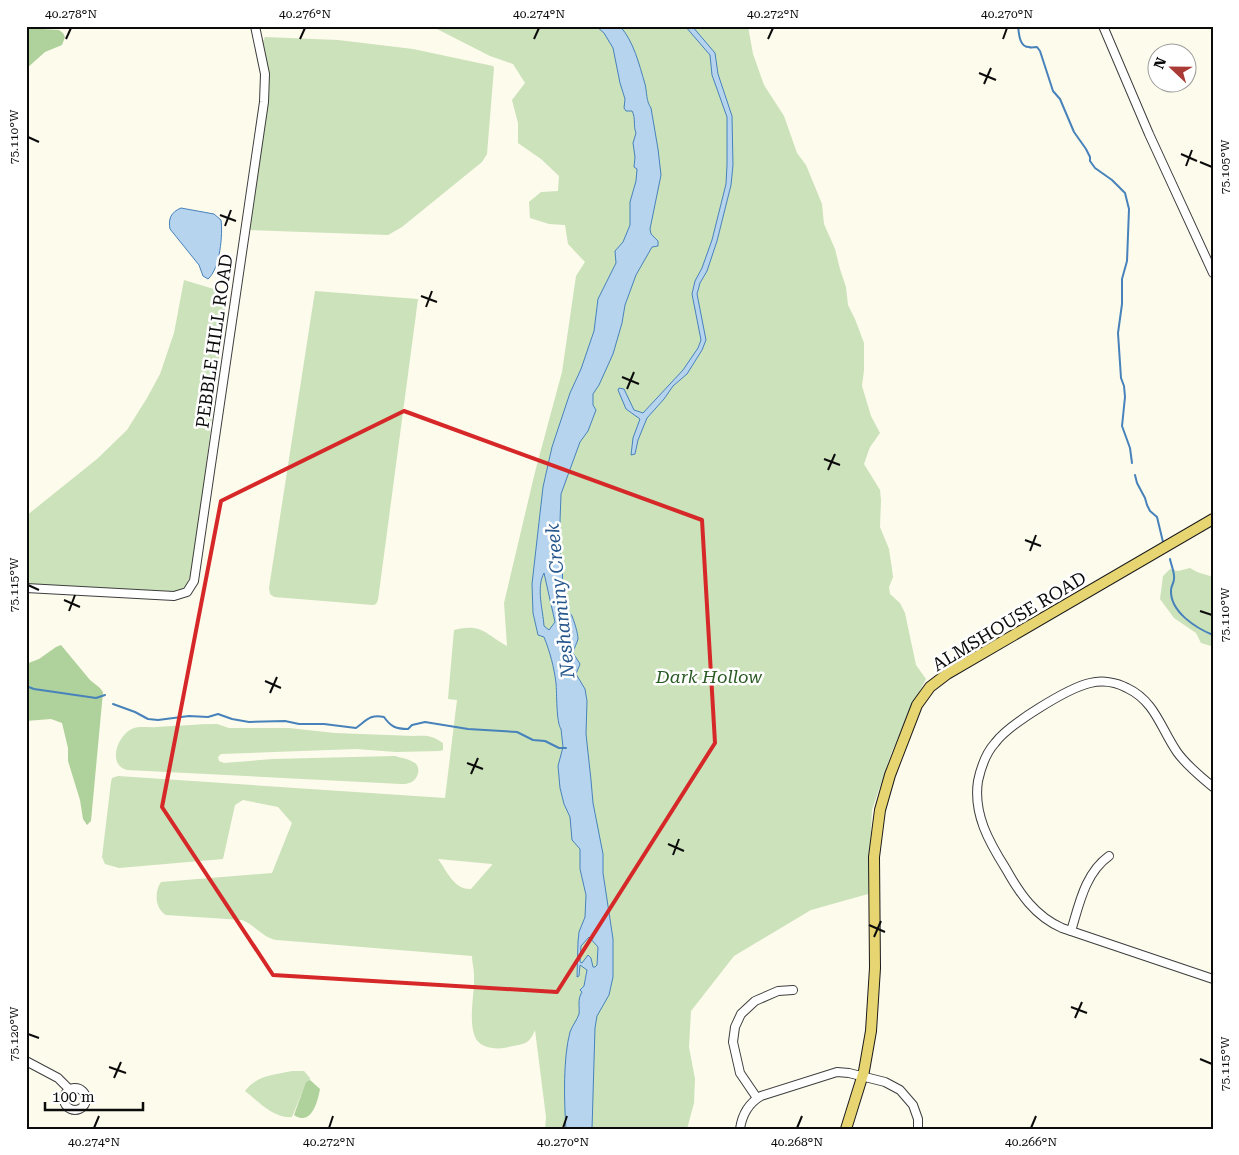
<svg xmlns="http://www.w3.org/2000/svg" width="1239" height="1155" viewBox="0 0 1239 1155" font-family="'Roboto Serif',serif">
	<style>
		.green { fill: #cbe2ba; fill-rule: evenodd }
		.forest { fill: #afd19b }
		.water { fill: #b7d4ee; stroke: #4782bb; fill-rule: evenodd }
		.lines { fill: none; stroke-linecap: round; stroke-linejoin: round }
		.stream { stroke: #4782bb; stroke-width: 2 }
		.minor-casing { stroke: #3e3e3e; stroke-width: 10 }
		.major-casing { stroke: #1c1c1c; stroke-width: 12 }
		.minor { stroke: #fff; stroke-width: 8 }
		.major { stroke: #e7d571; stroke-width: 10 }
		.marked { fill: none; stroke: #d62828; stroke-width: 4; stroke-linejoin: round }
		.ticks { fill: none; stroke: #0b0b0b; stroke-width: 2 }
		.labels { text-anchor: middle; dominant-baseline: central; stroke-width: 5; stroke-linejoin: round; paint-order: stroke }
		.street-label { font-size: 18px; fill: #0b0b0b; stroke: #fff }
		.park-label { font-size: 18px; font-style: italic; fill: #2b5a24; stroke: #fff }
		.water-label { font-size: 19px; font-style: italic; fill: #25568c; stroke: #fff }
		.neatline { fill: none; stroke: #0b0b0b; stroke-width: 2 }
		.ticks-label { font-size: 12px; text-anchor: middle; fill: #0b0b0b }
	</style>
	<rect width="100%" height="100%" fill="#fdfbec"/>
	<!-- green -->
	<g class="green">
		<path d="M437,26H748L753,54L764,85L784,116L797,153L806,165L822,204L824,224L835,249L840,269L846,287L848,305L855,319L864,343V370L862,386L871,416L880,433L870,447L864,464L880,490L881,500L880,527L889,549L892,569L893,577L889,587L890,594L900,603L905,613L916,665L926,679L912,705L891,754L872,810L868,894L811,910L734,956L691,1011L689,1047L695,1079L694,1103L687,1129H545L546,1117L535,1030C528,1046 525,1043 509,1047C498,1050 480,1049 475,1037C468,1020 475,993 474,975C474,969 472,962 472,956L277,940C263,938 255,925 242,920L166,915C155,909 154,892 161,882L272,873L292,823L278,807L243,800L235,805L223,859L119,868L105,864L102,857L111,782L112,778L118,776L445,798L457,700L448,699L454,630C482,623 485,634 507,646L504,603L535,472L562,372L576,276L585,262L568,244L565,225L549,224L530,218L529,202L541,192L558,191L559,176L541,159L518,143V123L512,100L525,83L513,64L490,56L437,29ZM438,859L492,864V865L471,889C454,890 447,871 438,859Z"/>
		<path d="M265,37L338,40L413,49L493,66L494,68L487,154L482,162L402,227L388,235L249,230L264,125L262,43Z"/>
		<path d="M184,280L227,293L202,500L191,574L186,585L180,592L175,594L26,584V516L97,459L127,430L147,398L160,374L174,333Z"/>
		<path d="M315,291L418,299L378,600L376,604L373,605L274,597L270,594L269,588Z"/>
		<path d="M1190,568L1197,572L1213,577V646H1211L1201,643L1196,633L1174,618L1160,599L1163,576L1170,569L1178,571Z"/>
		<path d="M217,724L229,728H289L335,733L414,736C427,735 433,736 443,743V750L440,751L396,752L356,749L221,754L218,757L219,761L224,763L273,759L395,756C402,758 409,759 415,763C422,769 417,781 409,783C407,784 404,784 401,784L127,770C107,765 117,734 134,728C140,726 151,728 157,727C177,726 197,724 217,724Z"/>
		<path d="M292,1071H304L310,1078V1080L306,1083L292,1117C274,1119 258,1101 245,1091C257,1075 274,1075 292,1071Z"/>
	</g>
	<!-- forest -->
	<g class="forest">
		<path d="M26,28L59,30L63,33L65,37L62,45L45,52L26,69Z"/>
		<path d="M61,645L90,680L100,688L103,692L91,821L87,825L83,819L80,800L68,761V748L62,723L51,719L26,721V664L39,659L56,647Z"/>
		<path d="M310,1080L320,1089C318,1101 311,1127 294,1115L306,1082Z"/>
	</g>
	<!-- water -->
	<g class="water">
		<path d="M596,26H620C634,42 639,64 645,84C647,92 646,101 651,108L658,149L661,175L650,229L651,234L658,241V246L652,247L636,275L625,305L622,323L613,354L599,385L593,394V405L596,410L588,431L580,442L561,494L559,549C565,565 561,583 563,599C563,607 568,609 572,616C574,621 578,633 578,639C577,643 574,648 573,653L580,664L576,674L585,689L587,701L586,734L591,780L593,803L603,854V873L613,939V977L609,995L597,1016L595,1028L592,1129H566C564,1101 563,1058 570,1032C572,1026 577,1020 579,1014C580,1006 577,1000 582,992L580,990L584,986L587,970L580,965L579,976L577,977L578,942L579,932L585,917L586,895L580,869V849L572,840L570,817L564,804L560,788L558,766L563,747L561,729C556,722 557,693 556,683C554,667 550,652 544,637L538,635L533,613L532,584L543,487L552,447L570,393L581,369L594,331L598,299L616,263L615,251L623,242L630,225V202L636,181L637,169L634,167L635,157L633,143L636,133C633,126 636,118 632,111H626L624,108L625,99L620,83L613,48L604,33ZM544,573L555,622L549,630L544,626C543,610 536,588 544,573ZM589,937L598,947L597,965L595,967H593L591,958L588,955L582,963L580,962L581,946Z"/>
		<path d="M685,26H692L715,53L718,74L732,116L733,165L731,185L717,241L707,271L700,283L697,294L706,340L702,350L687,374L673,386L664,399L647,418L638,440L635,454L631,455L633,438L640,419L626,409L618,390L619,388L624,389L634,410L643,413L683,370L698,348L701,340L692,294L695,281L702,268L712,240L726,184L727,165V117L712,75L710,55Z"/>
		<path d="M181,208L214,214L221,220C223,234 220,269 208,279L203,276L199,265L170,229C168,219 171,212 181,208Z"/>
	</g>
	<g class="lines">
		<!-- stream -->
		<g class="stream">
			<path d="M1018,26C1019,33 1019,47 1029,47C1031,48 1034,47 1037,47L1040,51L1053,91L1060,99L1074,132L1086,149L1090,157V161L1095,168L1112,180L1125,193L1129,209L1127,261L1122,279V304L1118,333L1121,378L1124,386L1125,397L1122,426L1130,448L1132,463"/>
			<path d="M1135,475L1137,483L1145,498L1147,505L1150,511L1157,517L1163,542"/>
			<path d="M1170,559C1171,565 1175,573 1174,579C1174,583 1171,586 1171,590C1170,612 1196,628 1213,635"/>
			<path d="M26,686L34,689L96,698L105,695"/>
			<path d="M113,704L135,712L148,719L158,720L189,716L208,717L218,714L232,719L249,722L285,721L299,724H324L356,728C367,720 370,714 384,717C391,727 396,729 408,729L412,725L425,722L468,729L517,732L533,740L545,741L559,748H566"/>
		</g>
		<!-- minor casing -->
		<g class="minor-casing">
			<g id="minor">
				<path d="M1103,26L1149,134L1213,273"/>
				<path d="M26,588L174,596L187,592L194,581L264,102L265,74L255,26"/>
				<path d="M1213,787C1200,776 1187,766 1177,752C1161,729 1155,701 1127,688C1116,682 1102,680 1090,683C1068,688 1009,724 995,743C986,753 981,767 978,781C973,814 989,842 1006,869C1020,894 1035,916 1062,928L1213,979"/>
				<path d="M1071,931C1079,905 1085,873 1109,856"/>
				<path d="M26,1061L58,1078L69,1089"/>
				<circle cx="75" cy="1099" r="11"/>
				<path d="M757,1098L740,1073L733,1042L735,1027L741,1014L755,1001L778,991L793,990"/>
				<path d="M740,1129C742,1115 749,1103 761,1096L837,1072L849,1073L885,1082L900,1090L913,1105L918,1119V1129"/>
			</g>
		</g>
		<!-- major casing -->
		<g class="major-casing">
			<path id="major" d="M846,1129L864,1071L871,1031L875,968L874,857L880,810L890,775L917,705L930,687L947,674L1213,519"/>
		</g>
		<!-- minor -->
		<use href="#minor" class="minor"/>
		<!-- major -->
		<use href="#major" class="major"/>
	</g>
	<!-- marked area -->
	<path class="marked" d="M404,411L702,520L715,743L557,992L273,975L162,807L221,501Z"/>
	<!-- ticks -->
	<path class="ticks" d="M66,39L71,28M300,39L305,28M534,39L539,28M768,39L773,28M1003,39L1007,28M979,73L996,80M984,84L991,68M28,137L39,142M1181,154L1197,161M1200,162L1212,167M1186,166L1192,150M220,215L236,221M225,226L231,210M421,296L437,302M426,307L432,291M622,377L639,384M627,389L634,372M824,459L840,465M828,470L835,454M1025,540L1041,546M1030,551L1036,535M28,585L39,590M64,600L80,607M69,611L75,595M1200,611L1212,615M265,681L281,688M270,693L277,677M467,763L483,769M471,774L478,758M668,844L684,851M673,855L679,839M869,925L885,932M874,937L881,921M1071,1007L1087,1013M1075,1018L1082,1002M28,1034L39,1038M1200,1059L1212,1064M109,1067L126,1073M114,1078L121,1062M94,1128L99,1116M329,1128L333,1116M563,1128L567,1116M797,1128L802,1116M1031,1128L1036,1116"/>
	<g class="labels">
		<!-- street labels -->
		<g class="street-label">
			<text transform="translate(214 341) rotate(-82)">PEBBLE HILL ROAD</text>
			<text transform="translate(1009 621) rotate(-31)">ALMSHOUSE ROAD</text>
		</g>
		<!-- park labels -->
		<g class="park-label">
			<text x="709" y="676">Dark Hollow</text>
		</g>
		<!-- water labels -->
		<g class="water-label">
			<text transform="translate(560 601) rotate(-96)">Neshaminy Creek</text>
		</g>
	</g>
	<!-- border -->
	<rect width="1239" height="1155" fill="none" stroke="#ffffff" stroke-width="55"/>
	<!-- north arrow -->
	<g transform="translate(1172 68) rotate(292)"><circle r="24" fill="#ffffff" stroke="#9d9d9d"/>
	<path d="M0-4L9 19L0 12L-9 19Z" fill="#a93a35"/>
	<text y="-8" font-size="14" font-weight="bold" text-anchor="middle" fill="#0b0b0b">N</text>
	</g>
	<!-- scale -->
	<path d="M45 1102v8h98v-8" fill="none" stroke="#0b0b0b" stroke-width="2.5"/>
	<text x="52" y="1102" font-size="15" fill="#0b0b0b" stroke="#ffffff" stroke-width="4" paint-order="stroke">100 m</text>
	<rect x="28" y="28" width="1184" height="1100" class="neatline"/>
	<g class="ticks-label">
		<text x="71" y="18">40.278°N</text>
		<text x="305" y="18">40.276°N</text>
		<text x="539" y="18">40.274°N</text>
		<text x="773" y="18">40.272°N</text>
		<text x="1007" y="18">40.270°N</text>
		<text transform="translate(14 137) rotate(-90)" y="4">75.110°W</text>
		<text transform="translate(1225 167) rotate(-90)" y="4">75.105°W</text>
		<text transform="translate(14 585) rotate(-90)" y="4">75.115°W</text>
		<text transform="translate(1225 615) rotate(-90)" y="4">75.110°W</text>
		<text transform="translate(14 1034) rotate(-90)" y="4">75.120°W</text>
		<text transform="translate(1225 1064) rotate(-90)" y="4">75.115°W</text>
		<text x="94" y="1146">40.274°N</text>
		<text x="329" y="1146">40.272°N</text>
		<text x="563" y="1146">40.270°N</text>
		<text x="797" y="1146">40.268°N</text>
		<text x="1031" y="1146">40.266°N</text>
	</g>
</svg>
